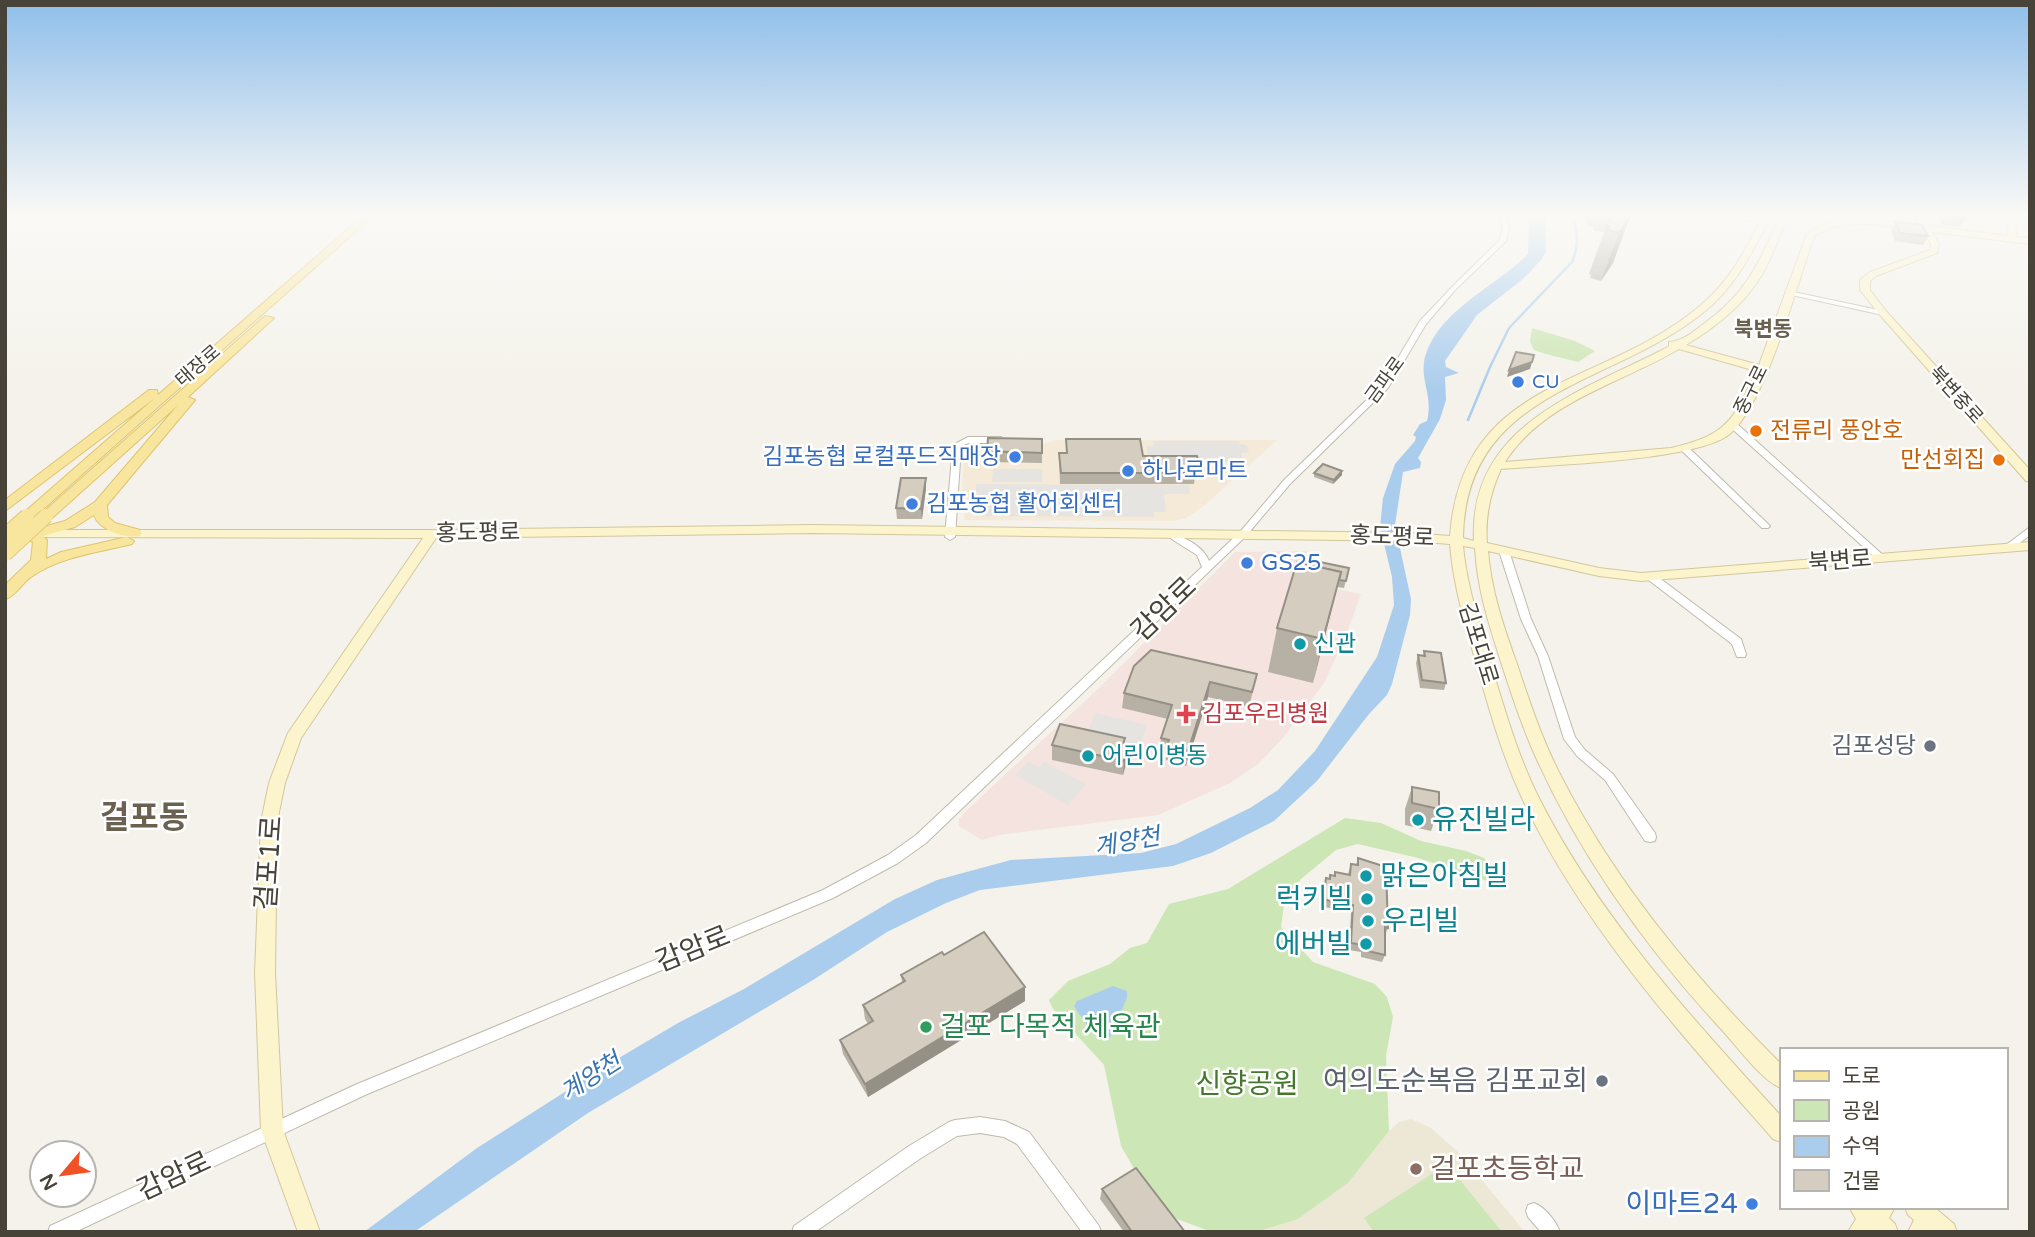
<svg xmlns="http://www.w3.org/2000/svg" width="2035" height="1237" viewBox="0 0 2035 1237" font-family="'Varela Round','Noto Sans KR',sans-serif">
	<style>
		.commercial { fill: #f5ead7 }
		.education { fill: #ede7d5 }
		.medical { fill: #f4e3de }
		.green { fill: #cde6b5 }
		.parking { fill: #e6e4e1 }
		.water { fill: #aacded }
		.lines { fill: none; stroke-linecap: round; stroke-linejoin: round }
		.stream { stroke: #aacded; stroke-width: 2.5 }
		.street-casing { stroke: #bfbaad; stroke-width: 2 }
		.secondary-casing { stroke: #d2c79c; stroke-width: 2 }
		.primary-casing { stroke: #dfc46e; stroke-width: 2 }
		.street { fill: #fff; fill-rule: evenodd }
		.secondary { fill: #fcf4cc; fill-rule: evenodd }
		.primary { fill: #f9e69e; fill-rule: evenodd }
		.primary-bridge-casing { stroke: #dfc46e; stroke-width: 16; stroke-linecap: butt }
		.primary-bridge { stroke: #f9e69e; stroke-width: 14 }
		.wall { fill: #b7b1a5 }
		.shaded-wall { fill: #959086 }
		.building { fill: #d5cec0; stroke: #959086; stroke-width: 2 }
		.shop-dot { fill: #3f7fe0; stroke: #fff; stroke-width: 2.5 }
		.food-dot { fill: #e8710a; stroke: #fff; stroke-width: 2.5 }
		.culture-dot { fill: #0f9aa8; stroke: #fff; stroke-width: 2.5 }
		.health-dot { fill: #e0444e; stroke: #fff; stroke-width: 2.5 }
		.worship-dot { fill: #6b7280; stroke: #fff; stroke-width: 2.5 }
		.leisure-dot { fill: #2e9e5b; stroke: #fff; stroke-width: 2.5 }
		.education-dot { fill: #8d6e63; stroke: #fff; stroke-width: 2.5 }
		.labels { text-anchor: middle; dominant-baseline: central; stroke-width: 5; stroke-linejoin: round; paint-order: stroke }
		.far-street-label { font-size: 19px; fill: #484338; stroke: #fff }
		.far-shop-label { font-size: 19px; fill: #366cbe; stroke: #fff; text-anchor: start }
		.far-quarter-label { font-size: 21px; font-weight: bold; fill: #6a6150; stroke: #fff }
		.food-label { font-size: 23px; fill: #c56008; stroke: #fff; text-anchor: start }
		.shop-label { font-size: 23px; fill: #366cbe; stroke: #fff; text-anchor: start }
		.street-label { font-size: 23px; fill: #484338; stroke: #fff }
		.culture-label { font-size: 23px; fill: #0d838f; stroke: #fff; text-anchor: start }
		.health-label { font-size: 23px; fill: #be3a42; stroke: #fff; text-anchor: start }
		.worship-label { font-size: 23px; fill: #5b616d; stroke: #fff; text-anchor: end }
		.water-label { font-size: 24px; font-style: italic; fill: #3674b0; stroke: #fff }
		.near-street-label { font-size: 28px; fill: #484338; stroke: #fff }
		.near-culture-label { font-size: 28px; fill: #0d838f; stroke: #fff; text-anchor: start }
		.near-leisure-label { font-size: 28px; fill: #27864d; stroke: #fff; text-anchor: start }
		.near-worship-label { font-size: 28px; fill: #5b616d; stroke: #fff; text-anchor: end }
		.near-park-label { font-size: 28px; fill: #45782e; stroke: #fff }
		.near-education-label { font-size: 28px; fill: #785e54; stroke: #fff; text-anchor: start }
		.near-shop-label { font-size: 28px; fill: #366cbe; stroke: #fff; text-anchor: end }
		.near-quarter-label { font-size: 32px; font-weight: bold; fill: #6a6150; stroke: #fff }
	</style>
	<rect width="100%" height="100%" fill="#f4f2ea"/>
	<!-- commercial -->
	<path class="commercial" d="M1057,440H1277L1205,505L1186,518L1174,521L964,520L966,499L962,489L965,449L972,445H1040Z"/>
	<!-- education -->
	<path class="education" d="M1411,1119L1431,1128L1461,1155L1525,1232H1256L1298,1219L1348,1183L1389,1131L1399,1122Z"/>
	<!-- medical -->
	<path class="medical" d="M1307,551L1300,582L1361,594L1346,635L1324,683L1282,739L1258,764L1230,783L1158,815L999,835L982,840L959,826V819L968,809L1098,689L1235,552Z"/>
	<!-- green -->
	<g class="green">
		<path d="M1532,328L1575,341L1595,351L1578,362C1563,358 1547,355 1534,350L1530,342Z"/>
		<path d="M1345,818L1381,823L1421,841L1466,851L1484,858L1501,882L1493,883L1418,858L1358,844L1336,850L1301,879L1284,905L1281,927L1313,962L1375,984L1387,997L1393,1017L1386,1056L1389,1131L1348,1183L1298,1219L1256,1232H1212L1174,1218L1140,1179L1121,1146L1104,1065L1053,1009L1049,1000L1068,981L1110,964L1130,948L1147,943L1169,904L1228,889Z"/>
		<path d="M1447,1164L1502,1232H1374L1364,1218Z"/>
	</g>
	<!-- parking -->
	<g class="parking">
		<path d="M1153,441H1239L1240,444L1247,445L1249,452L1241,453L1243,462L1149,461L1146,446H1154Z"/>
		<path d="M993,469H1042V482H992Z"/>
		<path d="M976,484L1189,485L1190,494H1164L1166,512H1154V517L982,516V512H974Z"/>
		<path d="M1095,713L1147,725L1138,752L1085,740Z"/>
		<path d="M1028,762L1039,767L1044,762L1086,784L1068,805L1015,775Z"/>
	</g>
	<!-- water -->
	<g class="water">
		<path d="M1529,216H1545L1546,252L1541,260L1524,278L1477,315L1445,361L1446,367L1459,373L1445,377L1446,400L1440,419L1418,458L1421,462L1420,468L1403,472L1395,525L1411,599L1410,615L1392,684L1387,695L1369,714L1317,781L1274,821L1211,853L1173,866L980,890L946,903L887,932L813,980L588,1113L414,1232H364L477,1148L607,1065L678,1023L744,989L895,899L937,880L1011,860L1141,853L1176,844L1250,808L1278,790L1315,751L1377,657L1394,605L1392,577L1380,527L1383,498L1395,464L1415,441L1416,437L1413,435L1420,424L1427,421C1433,397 1421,381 1424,362C1434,312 1496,287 1528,254Z"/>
		<path d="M1113,986L1127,991V998L1110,1037L1102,1040L1090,1030L1074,1006L1077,1001Z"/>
	</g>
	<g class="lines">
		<!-- stream -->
		<path class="stream" d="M1468,420L1490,367L1509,328L1572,262C1579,245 1578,234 1573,216"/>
		<!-- street casing -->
		<g class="street-casing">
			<g id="street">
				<path d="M1499,216H1505L1509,227L1506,241L1456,289L1426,324L1388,388L1290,484L1246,536L926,843L898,863L833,898L365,1095L75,1232H48L50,1226L355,1085L823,890L888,855L916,835L1202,567L1197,555L1173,540L1171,538L1173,536C1186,536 1204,548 1209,561L1240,532L1284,480L1382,385L1420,321L1452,287L1500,240L1503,227Z"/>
				<path d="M1789,291L1883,311L1887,313L1883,315L1787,294L1785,293Z"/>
				<path d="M1733,422L1736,423L1884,556L1886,558L1884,560H1878L1730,427L1729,425Z"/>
				<path d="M968,437H1001L1005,440L1001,443H969L961,446L955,537L950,540L945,537L953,445Z"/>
				<path d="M1684,445L1687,446L1768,524L1770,526L1768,528H1762L1681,450V446Z"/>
				<path d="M2030,527V535L2012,549H2006L2004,547L2006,545Z"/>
				<path d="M1504,548L1509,551L1531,619L1548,656L1575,737L1585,750L1613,774L1655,833L1656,837L1655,841L1650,842L1645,841L1605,780L1577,756L1564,739L1538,656L1521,619L1499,551Z"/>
				<path d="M1650,573L1654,574L1741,639L1746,654L1745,657H1737L1732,644L1646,578L1645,576L1646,574Z"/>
				<path d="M980,1117L1005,1121L1029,1132L1099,1226L1101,1232H1082L1017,1144L1004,1137L980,1133L957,1136L921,1158L815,1232H792L794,1226L909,1146L949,1122L955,1120Z"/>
				<path d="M1534,1203C1545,1207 1556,1221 1560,1232H1541L1528,1217L1526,1211L1528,1205Z"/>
			</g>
		</g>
		<!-- secondary casing -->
		<g class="secondary-casing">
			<g id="secondary">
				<path d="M1731,216L1761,219L1763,216H1771C1752,252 1737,285 1704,312C1612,387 1465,389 1463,538L1474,541C1468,425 1581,392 1664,349L1669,346V342C1682,341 1692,333 1702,325C1747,293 1758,264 1780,216H1788C1780,235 1773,255 1763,273C1746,303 1716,327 1686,345L1759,365L1806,236C1834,208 1884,221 1919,225L1914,216H1922L1929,226L2008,236L2009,216H2017L2016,237L2030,238V244L1932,232L1939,244L1937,253L1876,276L1870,281V290L1886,311L2030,470V482L2026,481L1880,315L1860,290V280L1870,272L1930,250L1931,244L1923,231C1889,227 1844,214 1814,237C1796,286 1767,400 1731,433C1701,461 1547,465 1501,469C1490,493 1485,517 1487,543L1599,568L1641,573L2030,542V550L1641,581L1599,576L1488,551C1491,590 1504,628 1517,664C1530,703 1543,742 1562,778C1617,885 1696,979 1781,1064V1088C1762,1081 1736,1045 1721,1029C1648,950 1583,860 1538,762C1523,730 1512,696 1501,662C1489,625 1477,588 1475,548L1463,546C1467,587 1480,625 1491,665C1505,710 1518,757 1540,800C1600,918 1692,1018 1781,1116V1142L1773,1139C1681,1034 1582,926 1522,798C1502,755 1489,709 1476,663C1465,623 1453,585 1450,544L1410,541L813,533L436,538L301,738L285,783L277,822L275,973L283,1130L320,1232H298L261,1130L255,973L261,822L269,783L288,733L423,538L35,537L29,533L30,530H432L813,525L1410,533L1450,536C1462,375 1604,389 1701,305C1728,282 1743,255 1759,223ZM1679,349L1756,371C1733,421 1727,435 1671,448L1505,462C1544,401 1620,384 1679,349Z"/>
				<path d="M1849,1207H1895L1889,1218L1895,1224L1898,1232H1848L1856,1219Z"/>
				<path d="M1905,1207H1934L1954,1224L1957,1232H1908L1914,1220L1908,1215Z"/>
			</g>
		</g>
		<!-- primary casing -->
		<g class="primary-casing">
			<g id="primary">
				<path d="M363,216H373L32,519H22L20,516L155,398L5,511V500L149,390H157L158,395Z"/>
				<path d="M265,316L274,318L188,397L195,400L107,505L108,517L115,523L140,530L142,533L140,536C125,539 99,530 94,515L75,527L43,536L47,540L46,559L61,552L127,537L134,541L132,544C99,552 59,557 31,577C21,584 16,596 5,599V585L31,560L33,542L27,540L10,542L8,539L10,536L65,521L95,502L178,405L51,519H41L39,516Z"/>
			</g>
		</g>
		<!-- street -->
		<use href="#street" class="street"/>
		<!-- secondary -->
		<use href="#secondary" class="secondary"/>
		<!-- primary -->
		<use href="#primary" class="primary"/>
		<!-- primary-bridge casing -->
		<g class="primary-bridge-casing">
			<g id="primary-bridge">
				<path d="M5,536L27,516"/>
				<path d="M5,554L46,516"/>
			</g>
		</g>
		<!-- primary-bridge -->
		<use href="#primary-bridge" class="primary-bridge"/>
	</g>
	<!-- wall -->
	<g class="wall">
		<path d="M1584,216H1611L1609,222L1630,216L1613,263L1601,281L1590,278L1591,274H1589L1604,232L1594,231L1593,227H1589Z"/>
		<path d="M1937,216H1963L1965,219L1960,227L1942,225Z"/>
		<path d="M1896,222L1928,236L1923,245L1895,241L1891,230Z"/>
		<path d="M1042,439V463L987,462V451Z"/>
		<path d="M1066,439L1143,456L1199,465L1197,475H1195L1194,484H1060L1059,453H1066Z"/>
		<path d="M1314,473L1342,475L1333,484L1314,477Z"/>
		<path d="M926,488L922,519H897L896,508Z"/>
		<path d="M1309,565L1349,568L1344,588L1337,587L1313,683L1268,672L1277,628Z"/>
		<path d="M1424,651L1446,683L1444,690L1420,688L1416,663L1418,655L1423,656Z"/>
		<path d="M1257,674L1249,707L1208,697L1186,766L1166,760V755L1159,753L1161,738L1168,719L1122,708L1124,693Z"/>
		<path d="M1052,745H1124L1127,760L1123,775L1052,760Z"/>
		<path d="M1412,787L1439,809L1431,831L1405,825V809Z"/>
		<path d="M1358,858L1388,928L1385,935V955L1382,962L1361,957V952L1349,950L1351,912L1319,906L1320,892L1322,884L1324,885L1326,878L1329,879L1330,875L1334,876L1335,872L1348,874L1351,864L1356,865Z"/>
		<path d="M944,955L1025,1001L868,1097L843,1054L840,1040L868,1024L865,1019L863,1005L902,983L901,975Z"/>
		<path d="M1102,1189L1185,1232H1124L1100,1199Z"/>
	</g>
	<!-- shaded-wall -->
	<g class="shaded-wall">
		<path d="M1630,216L1613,263L1601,281L1619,233Z"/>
		<path d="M1532,362L1530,369L1507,377L1509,370Z"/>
		<path d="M1342,471V475L1333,484L1334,480Z"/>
		<path d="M926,478V488L922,519L921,509Z"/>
		<path d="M1341,572L1330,616L1313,683L1323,639Z"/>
		<path d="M1210,682L1208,697L1186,766L1188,751Z"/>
		<path d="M1128,745L1127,760L1123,775L1124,761Z"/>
		<path d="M1025,987V1001L868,1097L865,1084Z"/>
	</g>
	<!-- building -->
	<g class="building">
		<path d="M1612,216H1630L1619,233L1607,230L1609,226H1606Z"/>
		<path d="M1946,216H1963L1965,219L1946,217Z"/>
		<path d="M1896,222L1922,225L1928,236L1900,233Z"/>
		<path d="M1516,352L1534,355L1532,362L1509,370Z"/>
		<path d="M988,438L1042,439V453L987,451Z"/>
		<path d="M1066,439H1140L1143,456H1197L1199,465H1193L1195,473H1061L1059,453H1067Z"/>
		<path d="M1323,464L1342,471L1334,480L1314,473Z"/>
		<path d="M901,478H926L921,509L896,508Z"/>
		<path d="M1310,560L1349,568L1346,581L1339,580L1341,572L1309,565Z"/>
		<path d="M1297,562L1341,572L1323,639L1277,628Z"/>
		<path d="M1151,650L1257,674L1252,692L1210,682L1188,751L1167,746L1169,740L1161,738L1172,705L1124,693L1134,666Z"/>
		<path d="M1424,651L1441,653L1446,683L1422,680L1418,655L1425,656Z"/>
		<path d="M1060,724L1125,738L1123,744L1128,745L1124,761L1052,745Z"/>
		<path d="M1412,787L1439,792V809L1412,803Z"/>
		<path d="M1358,858L1386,867L1388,928L1385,927V955L1363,950V945L1351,943L1353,905L1321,899L1322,884L1325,885L1326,878L1330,879V875L1335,876V872L1350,875L1351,864L1358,865Z"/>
		<path d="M984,932L1025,987L865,1084L840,1040L873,1021L863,1005L905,981L901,975L942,952L944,955Z"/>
		<path d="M1136,1168L1185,1232H1132L1102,1189Z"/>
	</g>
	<!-- sky -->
	<linearGradient id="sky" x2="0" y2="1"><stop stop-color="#8fbeea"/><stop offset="0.55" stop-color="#faf9f6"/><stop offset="1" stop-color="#faf9f6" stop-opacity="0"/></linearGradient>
	<rect width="2035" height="390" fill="url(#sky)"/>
	<!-- markers -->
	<g class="shop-dot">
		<circle cx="1518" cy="382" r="7"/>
		<circle cx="1015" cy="457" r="7"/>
		<circle cx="1128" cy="471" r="7"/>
		<circle cx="912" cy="504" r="7"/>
		<circle cx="1247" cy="563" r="7"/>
		<circle cx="1752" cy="1204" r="7"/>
	</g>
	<g class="food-dot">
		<circle cx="1756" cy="431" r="7"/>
		<circle cx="1999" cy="460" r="7"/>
	</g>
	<g class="culture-dot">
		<circle cx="1300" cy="644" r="7"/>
		<circle cx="1088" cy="756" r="7"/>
		<circle cx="1418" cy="820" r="7"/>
		<circle cx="1366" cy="876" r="7"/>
		<circle cx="1367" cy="899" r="7"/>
		<circle cx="1368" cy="921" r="7"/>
		<circle cx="1366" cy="944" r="7"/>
	</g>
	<path class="health-dot" d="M1182.5 703.5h7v7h7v7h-7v7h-7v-7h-7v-7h7z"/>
	<g class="worship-dot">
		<circle cx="1930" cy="746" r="7"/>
		<circle cx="1602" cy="1081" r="7"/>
	</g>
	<circle class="leisure-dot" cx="926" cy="1027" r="7"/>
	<circle class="education-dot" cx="1416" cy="1169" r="7"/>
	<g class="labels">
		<!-- far-street labels -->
		<g class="far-street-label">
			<text transform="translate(198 366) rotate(-41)">태장로</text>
			<text transform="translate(1385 380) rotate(-54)">금파로</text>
			<text transform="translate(1751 390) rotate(-64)">중구로</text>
			<text transform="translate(1956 395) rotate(48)">북변중로</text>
		</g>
		<!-- far-shop labels -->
		<g class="far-shop-label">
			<text x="1532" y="382">CU</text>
		</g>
		<!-- far-quarter labels -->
		<g class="far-quarter-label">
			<text x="1763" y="329">북변동</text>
		</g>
		<!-- food labels -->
		<g class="food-label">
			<text x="1770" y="431">전류리 풍안호</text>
			<text x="1985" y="460" text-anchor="end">만선회집</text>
		</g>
		<!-- shop labels -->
		<g class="shop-label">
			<text x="1001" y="457" text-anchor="end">김포농협 로컬푸드직매장</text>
			<text x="1142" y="471">하나로마트</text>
			<text x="926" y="504">김포농협 활어회센터</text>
			<text x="1261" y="563">GS25</text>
		</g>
		<!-- street labels -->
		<g class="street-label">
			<text transform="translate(478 533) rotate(-1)">홍도평로</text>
			<text transform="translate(1392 537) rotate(2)">홍도평로</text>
			<text transform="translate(1840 561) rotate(-4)">북변로</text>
			<text transform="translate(1478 644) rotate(73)">김포대로</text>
		</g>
		<!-- culture labels -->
		<g class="culture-label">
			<text x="1314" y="644">신관</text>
			<text x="1102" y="756">어린이병동</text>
		</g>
		<!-- health labels -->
		<g class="health-label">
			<text x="1202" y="714">김포우리병원</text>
		</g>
		<!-- worship labels -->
		<g class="worship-label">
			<text x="1916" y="746">김포성당</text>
		</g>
		<!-- water labels -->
		<g class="water-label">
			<text transform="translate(1127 842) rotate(-10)">계양천</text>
			<text transform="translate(591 1077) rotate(-33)">계양천</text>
		</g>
		<!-- near-street labels -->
		<g class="near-street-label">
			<text transform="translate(1164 609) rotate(-44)">감암로</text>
			<text transform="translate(269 863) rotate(-86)">걸포1로</text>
			<text transform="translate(693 949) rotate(-22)">감암로</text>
			<text transform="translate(174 1176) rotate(-25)">감암로</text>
		</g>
		<!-- near-culture labels -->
		<g class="near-culture-label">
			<text x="1432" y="820">유진빌라</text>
			<text x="1380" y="876">맑은아침빌</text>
			<text x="1353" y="899" text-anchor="end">럭키빌</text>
			<text x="1382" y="921">우리빌</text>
			<text x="1352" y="944" text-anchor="end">에버빌</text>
		</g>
		<!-- near-leisure labels -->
		<g class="near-leisure-label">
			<text x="940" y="1027">걸포 다목적 체육관</text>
		</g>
		<!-- near-worship labels -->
		<g class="near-worship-label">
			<text x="1588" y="1081">여의도순복음 김포교회</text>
		</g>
		<!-- near-park labels -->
		<g class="near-park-label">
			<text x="1247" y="1084">신향공원</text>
		</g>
		<!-- near-education labels -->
		<g class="near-education-label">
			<text x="1430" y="1169">걸포초등학교</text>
		</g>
		<!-- near-shop labels -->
		<g class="near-shop-label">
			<text x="1738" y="1204">이마트24</text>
		</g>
		<!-- near-quarter labels -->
		<g class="near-quarter-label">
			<text x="144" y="818">걸포동</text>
		</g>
	</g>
	<!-- border -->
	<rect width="2035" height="1237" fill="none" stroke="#484338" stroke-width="14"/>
	<!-- legend -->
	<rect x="1780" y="1048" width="228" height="161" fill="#ffffff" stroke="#b6b4af" stroke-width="2"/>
	<rect x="1794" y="1071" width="35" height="10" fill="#f9e69e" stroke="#b6b4af" stroke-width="2"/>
	<text x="1842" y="1083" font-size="21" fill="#484338">도로</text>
	<rect x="1794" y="1100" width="35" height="21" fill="#cde6b5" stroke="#b6b4af" stroke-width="2"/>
	<text x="1842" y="1118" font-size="21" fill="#484338">공원</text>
	<rect x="1794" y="1136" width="35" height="21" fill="#aacded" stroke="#b6b4af" stroke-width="2"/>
	<text x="1842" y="1153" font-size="21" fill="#484338">수역</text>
	<rect x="1794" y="1170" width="35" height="21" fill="#d5cec0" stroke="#b6b4af" stroke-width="2"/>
	<text x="1842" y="1188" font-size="21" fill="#484338">건물</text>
	<!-- north arrow -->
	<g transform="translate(63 1174) rotate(241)"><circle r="33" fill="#ffffff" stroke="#b6b4af" stroke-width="2"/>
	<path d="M0-5L12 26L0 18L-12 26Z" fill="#f05225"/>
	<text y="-10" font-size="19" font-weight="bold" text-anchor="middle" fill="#484338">N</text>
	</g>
</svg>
